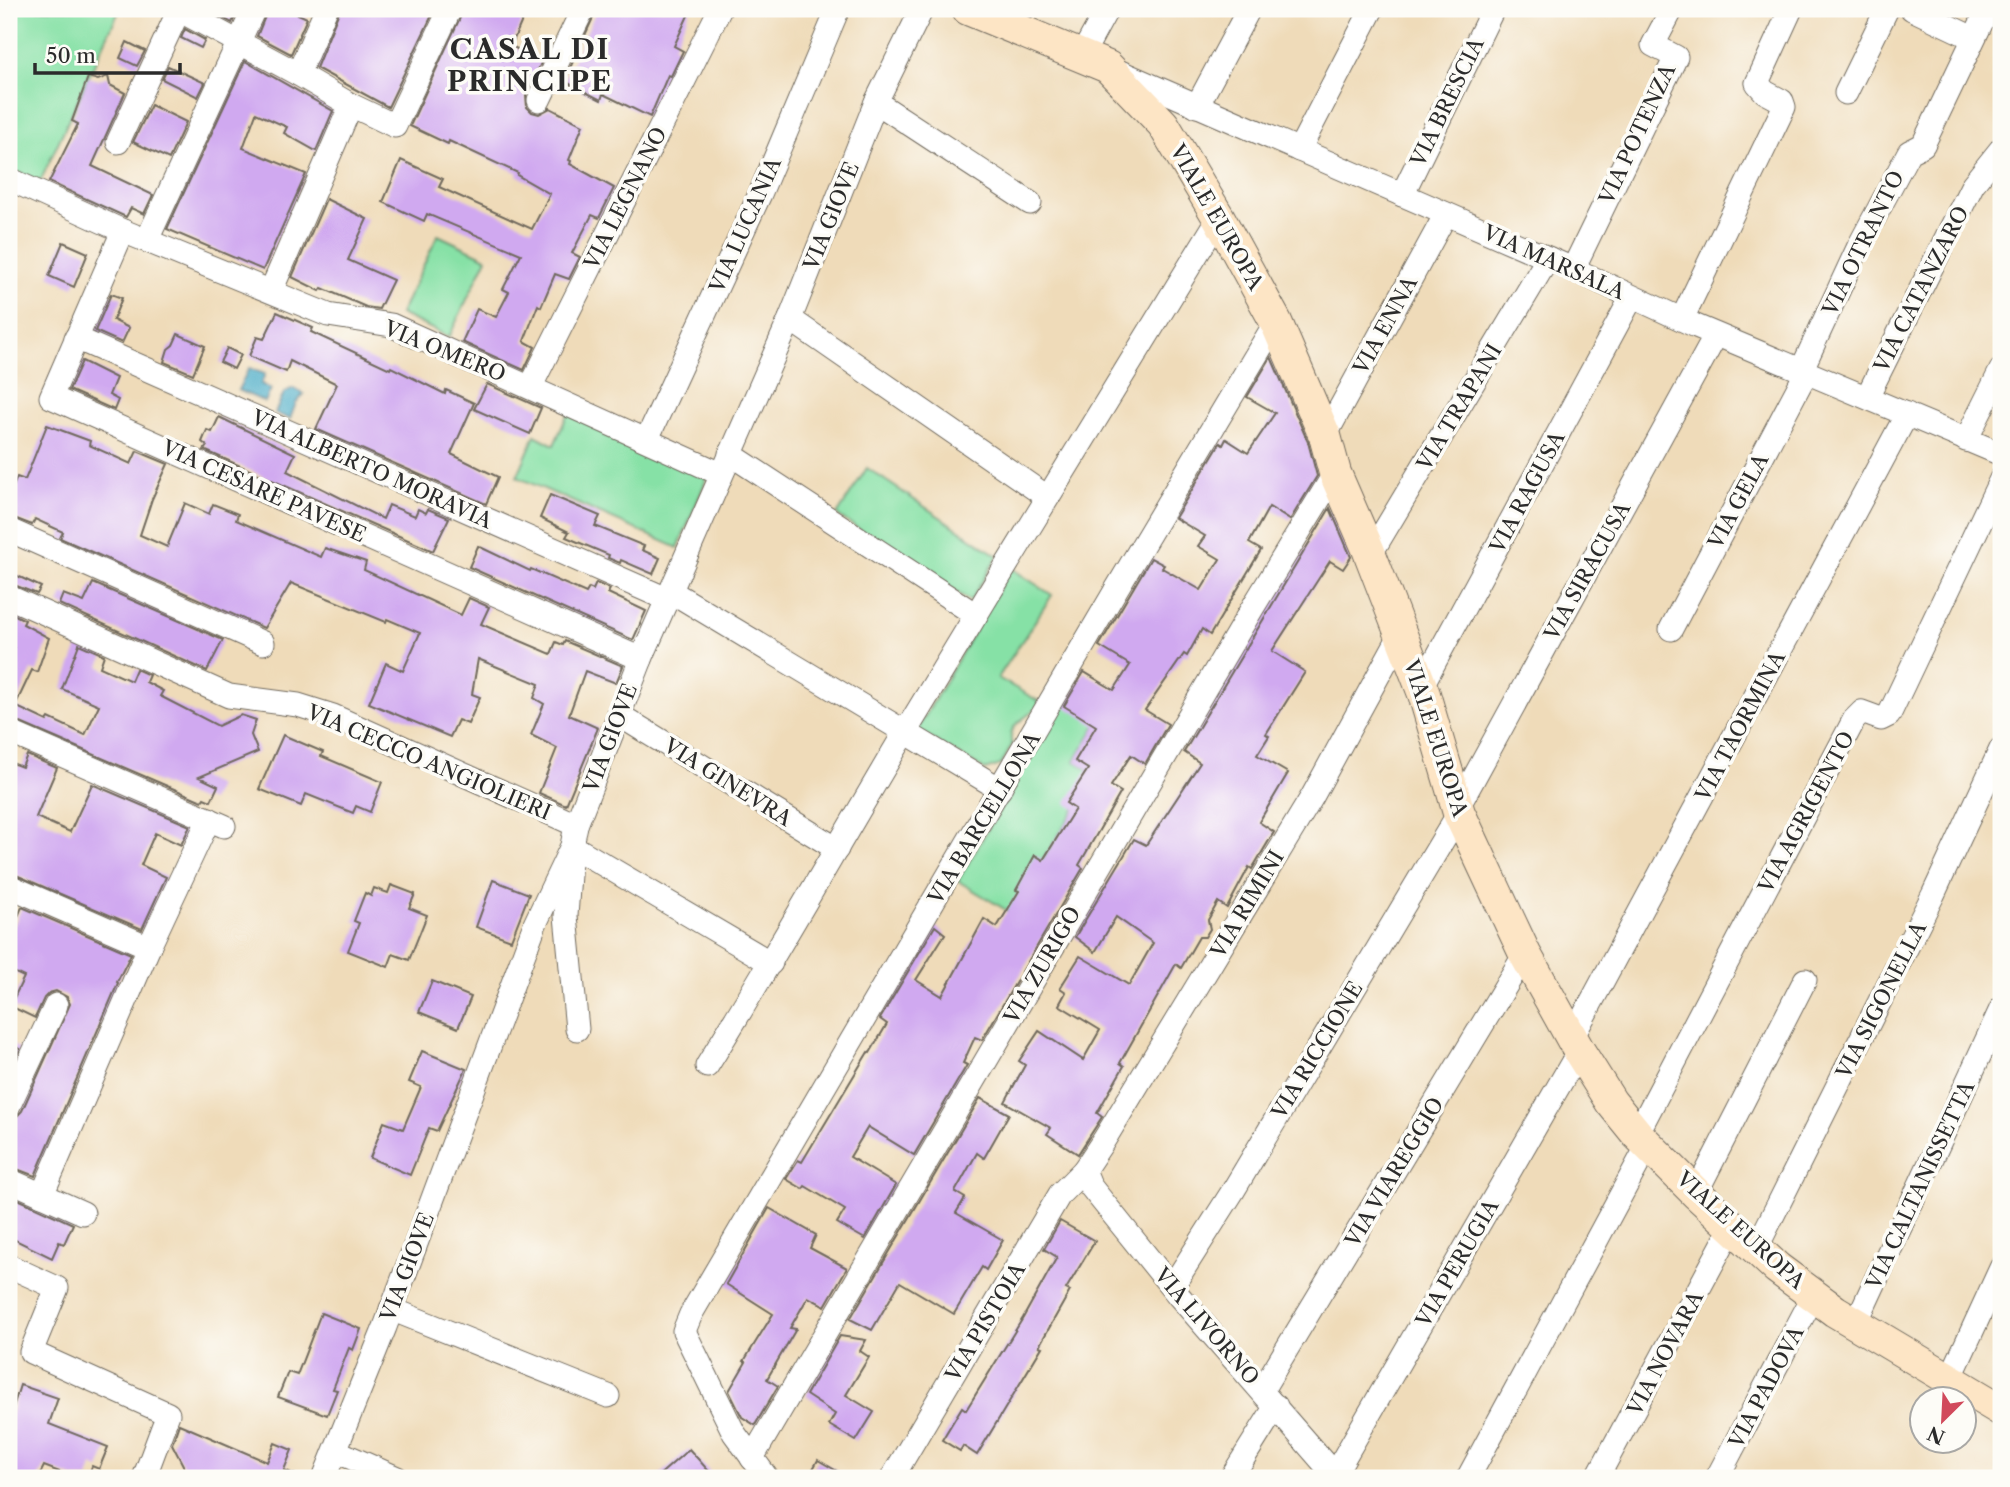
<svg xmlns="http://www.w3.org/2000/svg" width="2010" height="1487" viewBox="0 0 2010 1487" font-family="'Libre Caslon Text',serif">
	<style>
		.green { fill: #86e1a6; stroke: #588668; stroke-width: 2 }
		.water { fill: #48acc7; stroke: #3a6c79; stroke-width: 2 }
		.building { fill: #d0a9f0 }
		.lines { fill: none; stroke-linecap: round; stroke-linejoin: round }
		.street-casing { stroke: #70695d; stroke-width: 25 }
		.secondary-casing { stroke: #70695d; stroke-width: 34 }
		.street { stroke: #fff; stroke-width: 23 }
		.secondary { stroke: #fde5c5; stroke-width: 32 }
		.labels { text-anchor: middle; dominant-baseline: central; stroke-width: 7; stroke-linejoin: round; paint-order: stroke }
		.street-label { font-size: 21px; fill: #2b2b2b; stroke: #fdfcf7 }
		.district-label { font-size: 28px; font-weight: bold; letter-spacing: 2px; fill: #2b2b2b; stroke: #fdfcf7 }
	</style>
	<rect width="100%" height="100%" fill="#fdfcf7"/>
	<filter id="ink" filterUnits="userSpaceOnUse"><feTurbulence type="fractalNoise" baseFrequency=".0143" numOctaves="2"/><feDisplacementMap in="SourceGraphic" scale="14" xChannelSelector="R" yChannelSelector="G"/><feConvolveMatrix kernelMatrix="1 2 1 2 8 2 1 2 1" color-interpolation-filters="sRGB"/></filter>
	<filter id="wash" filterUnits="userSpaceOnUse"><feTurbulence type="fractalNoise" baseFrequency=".00686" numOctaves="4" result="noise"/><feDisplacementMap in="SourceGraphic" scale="28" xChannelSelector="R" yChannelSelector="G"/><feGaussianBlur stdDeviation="1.57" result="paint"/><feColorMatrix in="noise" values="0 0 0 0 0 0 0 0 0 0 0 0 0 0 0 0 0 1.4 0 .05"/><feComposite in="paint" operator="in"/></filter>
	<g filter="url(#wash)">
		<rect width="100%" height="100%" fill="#efdbb9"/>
		<!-- green -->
		<g class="green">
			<path d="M9,9H120L40,182L9,168Z"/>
			<path d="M438,235L487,258L449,337L400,314Z"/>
			<path d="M569,411L707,478L678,548L517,477L535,435L554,445Z"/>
			<path d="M867,468L998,556L970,601L837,515Z"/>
			<path d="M1011,568L1052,595L998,678L1042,703C1030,718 1005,722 1012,745L1001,765L985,770L917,730Z"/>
			<path d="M1062,700L1097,724L1075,761L1096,774L1011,913L958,881Z"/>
		</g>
		<!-- water -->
		<g class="water">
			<path d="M249,368L265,374L261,384L271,389L265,402L238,390Z"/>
			<path d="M293,388L304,394L296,403L290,419L275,413L284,393Z"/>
		</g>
		<g id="blocks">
			<!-- building -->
			<g class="building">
				<path d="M206,9H239L232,23Z"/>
				<path d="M268,9H287L307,18L291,54L257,36Z"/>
				<path d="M340,9H435L388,107L316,68Z"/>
				<path d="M464,9H527L511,46L542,61L526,95L527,107L532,112L539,114L550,108L583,125L569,160L571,161L570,164L614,188L599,218L592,215L572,253L580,257L569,279L555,274L541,307L538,305L524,341L535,347L524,370L462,342L477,309L496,317L509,292L503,289L521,254L427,214L424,221L383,202L401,160L443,179L439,187L532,229L550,194L517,175L518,173L449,141L448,144L410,126Z"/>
				<path d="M597,9H691L674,46L683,51L671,76L668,75L650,117L603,94L601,100L564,81Z"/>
				<path d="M185,29L205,40L201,48L181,38Z"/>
				<path d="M127,42L145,51L137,66L120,58Z"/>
				<path d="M245,61L333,111L316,151L284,133L287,127L256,113L243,148L306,174L263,270L167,229Z"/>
				<path d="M168,66L205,83L198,97L162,79Z"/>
				<path d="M108,76L110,85L125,93L92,166L153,195L144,214L131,208L126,217L49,182L78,124L72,121L88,77L98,80Z"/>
				<path d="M151,105L186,122L169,159L133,142Z"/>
				<path d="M326,199L367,219L348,260L393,280L379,309L366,307L322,288L320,291L292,277Z"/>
				<path d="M63,242L88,253L74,287L49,276Z"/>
				<path d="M111,294L122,298L113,320L129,328L122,343L95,331Z"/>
				<path d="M277,312L313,328L311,332L390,369L391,367L445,394L446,390L474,403L451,454L498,477L486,504L316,429L337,384L290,361L286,372L249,356L257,337L264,339Z"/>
				<path d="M178,334L205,346L193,374L164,362L168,349L173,345Z"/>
				<path d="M227,348L241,355L234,369L220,362Z"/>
				<path d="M1271,357L1308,442L1317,476L1290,520L1269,507L1249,543L1261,550L1210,635L1202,629L1187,656L1184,654L1145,710L1168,724L1145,764L1131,755L1111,786L1121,792L1079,865L1083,868L982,1040L975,1037L963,1063L967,1065L914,1155L868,1127L850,1157L896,1185L865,1239L837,1223L845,1210L805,1186L803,1189L786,1179L798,1160L802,1162L868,1052L870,1053L887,1024L880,1019L935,926L945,934L916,980L942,996L984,919L997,927L1019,891L1016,890L1035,855L1043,860L1075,809L1066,803L1088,769L1075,761L1096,726L1064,706L1084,672L1114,690L1130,665L1099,646L1151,558L1164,565L1162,568L1201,590L1220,559L1198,546L1205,536L1175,518L1220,443L1223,445L1226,439L1248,453L1275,413L1247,397Z"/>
				<path d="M82,361L116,378L109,395L118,400L114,410L69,390Z"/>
				<path d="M487,384L541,408L530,434L474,409Z"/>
				<path d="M219,417L295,454L287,471L383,519L389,505L415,516L418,509L426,513L428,509L449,518L433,551L204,450L207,446L202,442L207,430L212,432Z"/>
				<path d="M47,425L90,441L89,445L131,464L137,451L168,464L152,499L140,535L167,547L185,503L209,514L213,504L238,514L236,520L321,557L325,548L366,562L364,570L461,615L469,598L489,607L481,624L551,654L556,642L563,645L565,641L623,666L616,683L585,671L569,715L598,728L566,805L539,793L557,748L531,735L544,704L534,698L539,684L478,659L472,694L480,697L468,724L458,720L450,737L369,703L386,663L403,671L420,633L387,619L386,622L291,583L264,628L60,538L63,532L35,519L32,525L9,516V497L17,477L25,480Z"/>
				<path d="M550,495L600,516L595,526L644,546L642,550L660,558L653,574L621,560L620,563L608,558L609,555L566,537L569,532L540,518Z"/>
				<path d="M1330,508L1351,557L1343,569L1330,561L1272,651L1305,672L1266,734L1269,736L1257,755L1288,773L1259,822L1274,832L1252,869L1249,867L1227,908L1218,902L1208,920L1210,929L1205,937H1199L1181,968L1176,964L1120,1063L1124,1066L1097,1113L1102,1117L1078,1154L1047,1134L1051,1128L1005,1102L1025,1065L1019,1061L1039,1031L1083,1060L1100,1030L1059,1005L1066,992L1060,988L1080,956L1129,985L1153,943L1116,917L1095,952L1075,937L1134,839L1146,845L1200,763L1184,752Z"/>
				<path d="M478,546L530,571L531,569L586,593L589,588L593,590L596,583L610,589L608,593L646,611L633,640L469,567Z"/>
				<path d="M9,572L41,587L37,594L9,583Z"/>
				<path d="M93,583L223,640L207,671L59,604L63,594L84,602Z"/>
				<path d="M9,612L25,620L23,624L49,638L37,672L32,670L15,706L47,721L49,718L85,735L99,705L62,689L79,644L104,655L100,667L131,681L136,669L149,675L146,682L163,691L160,696L218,726L241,715L256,720L251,735L258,752L199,777L218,786L211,801L204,798L202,801L9,718V661L14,648L12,647L9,653Z"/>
				<path d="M283,735L323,752L321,756L382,782L370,812L356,806L353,813L306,794L301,806L259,789Z"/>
				<path d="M27,755L57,768L36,817L70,832L92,784L190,826L181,845L155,833L141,865L166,877L142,929L9,872V762L22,767Z"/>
				<path d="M493,880L529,894L511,940L476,927Z"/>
				<path d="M391,885L415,894L409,908L427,915L409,960L393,954L388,967L348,951L359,923L354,921L365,893L371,896L374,888L388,893Z"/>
				<path d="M22,907L131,954L117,982L118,983L35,1176L9,1166V1119L16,1117L22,1111L70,1004L67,997L56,991L49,993L44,998L35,1018L10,1006L24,977L9,970V937Z"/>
				<path d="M432,981L471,997L458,1028L419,1012Z"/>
				<path d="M9,1044L20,1049L9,1073Z"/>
				<path d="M422,1051L466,1069L437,1131L429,1128L410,1175L370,1158L384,1122L403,1129L421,1087L409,1082Z"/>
				<path d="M980,1098L1009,1114L984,1158L977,1153L955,1192L965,1198L956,1213L1003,1240L986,1270L982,1267L954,1314L900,1282L872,1330L850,1319Z"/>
				<path d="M9,1195L73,1224L64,1244L59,1242L52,1258L9,1237Z"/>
				<path d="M769,1208L816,1235L810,1248L847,1268L825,1306L808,1297L790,1328L796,1329L767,1379L778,1386L755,1425L742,1417L729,1391L746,1362L744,1361L773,1314L726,1284Z"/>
				<path d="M1060,1221L1095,1241L1066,1289L1070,1291L1039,1346L1042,1347L977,1455L963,1446L960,1451L942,1440L962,1407L966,1410L1023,1318L1057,1257L1044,1249Z"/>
				<path d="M321,1313L361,1329L353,1350L349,1348L333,1389L337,1390L327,1415L278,1397L288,1372L297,1375Z"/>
				<path d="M840,1336L866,1340L860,1351L869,1357L846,1395L874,1412L856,1441L829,1425L835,1414L806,1395Z"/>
				<path d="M20,1385L58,1398L49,1424L108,1447L99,1469L92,1466L88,1478H75L44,1466L38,1478H26L9,1471V1420Z"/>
				<path d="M179,1424L267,1462L275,1443L292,1450L284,1470L303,1478H207L185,1469L172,1444Z"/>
				<path d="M689,1449L715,1478H656Z"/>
				<path d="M818,1460L849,1478H808Z"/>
			</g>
		</g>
	</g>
	<g filter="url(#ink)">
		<use href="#blocks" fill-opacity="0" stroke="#70695d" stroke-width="2"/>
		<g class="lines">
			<!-- street casing -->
			<g class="street-casing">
				<g id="street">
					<path d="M177,9L298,74L351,105L395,126L450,9"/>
					<path d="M1912,9L1973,38"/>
					<path d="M1082,55L1107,9"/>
					<path d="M1118,71L1573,269L1696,326L2001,454"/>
					<path d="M298,74L326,9"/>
					<path d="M1846,93L1887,9"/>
					<path d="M539,100L583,9"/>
					<path d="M876,102L1030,203"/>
					<path d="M1197,106L1249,9"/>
					<path d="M118,142L179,10"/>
					<path d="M1299,150L1372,9"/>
					<path d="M9,179L123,231L328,315L391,325L721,474"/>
					<path d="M1402,195L1493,9"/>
					<path d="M123,231L51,397L641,659"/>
					<path d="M147,240L254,9"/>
					<path d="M1573,269L1676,57L1653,45L1672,9"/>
					<path d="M271,291L351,105"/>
					<path d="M790,319L1047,497"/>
					<path d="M1682,319L1784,107L1782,101L1765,92L1757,83L1791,9"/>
					<path d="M76,338L669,600"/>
					<path d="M1801,371L1859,246L1909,152L1923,145L1988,9"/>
					<path d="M531,386L720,9"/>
					<path d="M1867,397L1973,184L2001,149"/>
					<path d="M1325,436L1446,214"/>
					<path d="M647,439L760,194L838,9"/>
					<path d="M1966,440L2001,370"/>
					<path d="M730,454L976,615"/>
					<path d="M9,530L263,643"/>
					<path d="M1370,555L1548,258"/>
					<path d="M672,592L1000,789"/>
					<path d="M9,597L229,696L298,705L333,716L576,825"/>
					<path d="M1671,629L1806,373"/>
					<path d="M1421,687L1632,297"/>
					<path d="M619,715L837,849"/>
					<path d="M9,732L224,826"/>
					<path d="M1458,807L1716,335"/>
					<path d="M572,846L771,963"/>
					<path d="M570,861L566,916L577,1029"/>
					<path d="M9,886L149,947"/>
					<path d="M1572,1038L1907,414"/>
					<path d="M707,1066C776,955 840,841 907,729C1010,558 1115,388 1219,218"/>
					<path d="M9,1105L56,1005"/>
					<path d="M1637,1134L1854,720L1862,712L1881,719L1889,715L2001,479"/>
					<path d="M1084,1170L1091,1187L1178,1295L1337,1478"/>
					<path d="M9,1180L83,1213"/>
					<path d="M1696,1193L1805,980"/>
					<path d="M42,1195L149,947L209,819"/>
					<path d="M1756,1249L1933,895L2001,749"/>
					<path d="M9,1266L57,1288L31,1352L168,1414L144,1478"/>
					<path d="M1172,1287L1233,1191L1459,813"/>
					<path d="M391,1309L608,1396"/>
					<path d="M1856,1323L2001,1009"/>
					<path d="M1950,1379L2001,1268"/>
					<path d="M1262,1390L1525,954"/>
					<path d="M336,1451L397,1478"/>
					<path d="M752,1458L1253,607L1335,473"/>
					<path d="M1334,1475L1579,1051"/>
					<path d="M324,1478L385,1327L535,924L572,846L576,825L641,659L790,319L876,102L922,9"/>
					<path d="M767,1478L734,1433L684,1331L691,1314L1117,588L1276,322"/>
					<path d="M892,1478L1060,1194L1084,1170L1104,1140L1312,797L1401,634"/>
					<path d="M1231,1478L1276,1406"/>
					<path d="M1468,1478L1648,1145"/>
					<path d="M1597,1478L1732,1227"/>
					<path d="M1717,1478L1814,1295"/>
				</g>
			</g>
			<!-- secondary casing -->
			<g class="secondary-casing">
				<path id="secondary" d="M968,9L1108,67L1163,124L1219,218L1276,322L1325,436L1335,473L1368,549L1424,694L1459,813L1525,954L1579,1051L1611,1102L1637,1134L1696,1193L1777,1268L1835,1311L2001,1410"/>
			</g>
			<!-- street -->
			<use href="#street" class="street"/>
			<!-- secondary -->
			<use href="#secondary" class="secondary"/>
		</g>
	</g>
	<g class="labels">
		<!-- street labels -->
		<g class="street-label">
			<text transform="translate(1447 102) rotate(-64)">VIA BRESCIA</text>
			<text transform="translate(1637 134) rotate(-65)">VIA POTENZA</text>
			<text transform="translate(625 198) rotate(-63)">VIA LEGNANO</text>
			<text transform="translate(831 216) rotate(-68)">VIA GIOVE</text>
			<text transform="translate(1217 217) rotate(60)">VIALE EUROPA</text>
			<text transform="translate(745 225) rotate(-66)">VIA LUCANIA</text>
			<text transform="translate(1863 243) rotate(-64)">VIA OTRANTO</text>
			<text transform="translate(1554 262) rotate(24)">VIA MARSALA</text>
			<text transform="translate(1921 289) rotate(-63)">VIA CATANZARO</text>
			<text transform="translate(1385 325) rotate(-61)">VIA ENNA</text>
			<text transform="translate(445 351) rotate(22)">VIA OMERO</text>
			<text transform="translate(1459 407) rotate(-59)">VIA TRAPANI</text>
			<text transform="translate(372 469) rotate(24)">VIA ALBERTO MORAVIA</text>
			<text transform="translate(264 491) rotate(24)">VIA CESARE PAVESE</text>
			<text transform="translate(1527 492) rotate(-62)">VIA RAGUSA</text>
			<text transform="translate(1738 501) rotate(-62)">VIA GELA</text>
			<text transform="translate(1587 571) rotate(-61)">VIA SIRACUSA</text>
			<text transform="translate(1740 726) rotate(-62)">VIA TAORMINA</text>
			<text transform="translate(610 738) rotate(-69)">VIA GIOVE</text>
			<text transform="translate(1436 738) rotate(72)">VIALE EUROPA</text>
			<text transform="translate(429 762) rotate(23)">VIA CECCO ANGIOLIERI</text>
			<text transform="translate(728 782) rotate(32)">VIA GINEVRA</text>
			<text transform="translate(1806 812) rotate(-62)">VIA AGRIGENTO</text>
			<text transform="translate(984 818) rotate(-59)">VIA BARCELLONA</text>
			<text transform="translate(1247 904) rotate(-59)">VIA RIMINI</text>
			<text transform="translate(1042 965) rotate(-60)">VIA ZURIGO</text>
			<text transform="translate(1881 1000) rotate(-63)">VIA SIGONELLA</text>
			<text transform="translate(1317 1050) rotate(-59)">VIA RICCIONE</text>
			<text transform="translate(1394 1172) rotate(-59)">VIA VIAREGGIO</text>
			<text transform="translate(1920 1185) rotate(-65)">VIA CALTANISSETTA</text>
			<text transform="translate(1741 1230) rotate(42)">VIALE EUROPA</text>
			<text transform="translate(1457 1263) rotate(-60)">VIA PERUGIA</text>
			<text transform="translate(407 1267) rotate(-69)">VIA GIOVE</text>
			<text transform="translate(985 1322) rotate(-59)">VIA PISTOIA</text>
			<text transform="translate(1207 1326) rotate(49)">VIA LIVORNO</text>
			<text transform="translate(1665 1353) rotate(-62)">VIA NOVARA</text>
			<text transform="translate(1766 1387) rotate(-62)">VIA PADOVA</text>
		</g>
		<!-- district labels -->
		<g class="district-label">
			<text x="530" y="49">CASAL DI<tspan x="530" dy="32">PRINCIPE</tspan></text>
		</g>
	</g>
	<!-- margin -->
	<rect width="2010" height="1487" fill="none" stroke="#fdfcf7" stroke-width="35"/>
	<!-- north arrow -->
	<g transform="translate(1943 1420) rotate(204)"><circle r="33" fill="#fdfcf7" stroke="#a9a8a5" stroke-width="2"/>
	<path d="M0-5L12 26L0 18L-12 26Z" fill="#d1495b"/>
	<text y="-10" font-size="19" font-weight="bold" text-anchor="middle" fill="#2b2b2b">N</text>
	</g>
	<!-- scale -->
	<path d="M35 63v10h145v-10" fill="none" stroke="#2b2b2b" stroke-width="3.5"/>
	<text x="46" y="63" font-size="21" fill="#2b2b2b" stroke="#fdfcf7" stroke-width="5" paint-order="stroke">50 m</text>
</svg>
